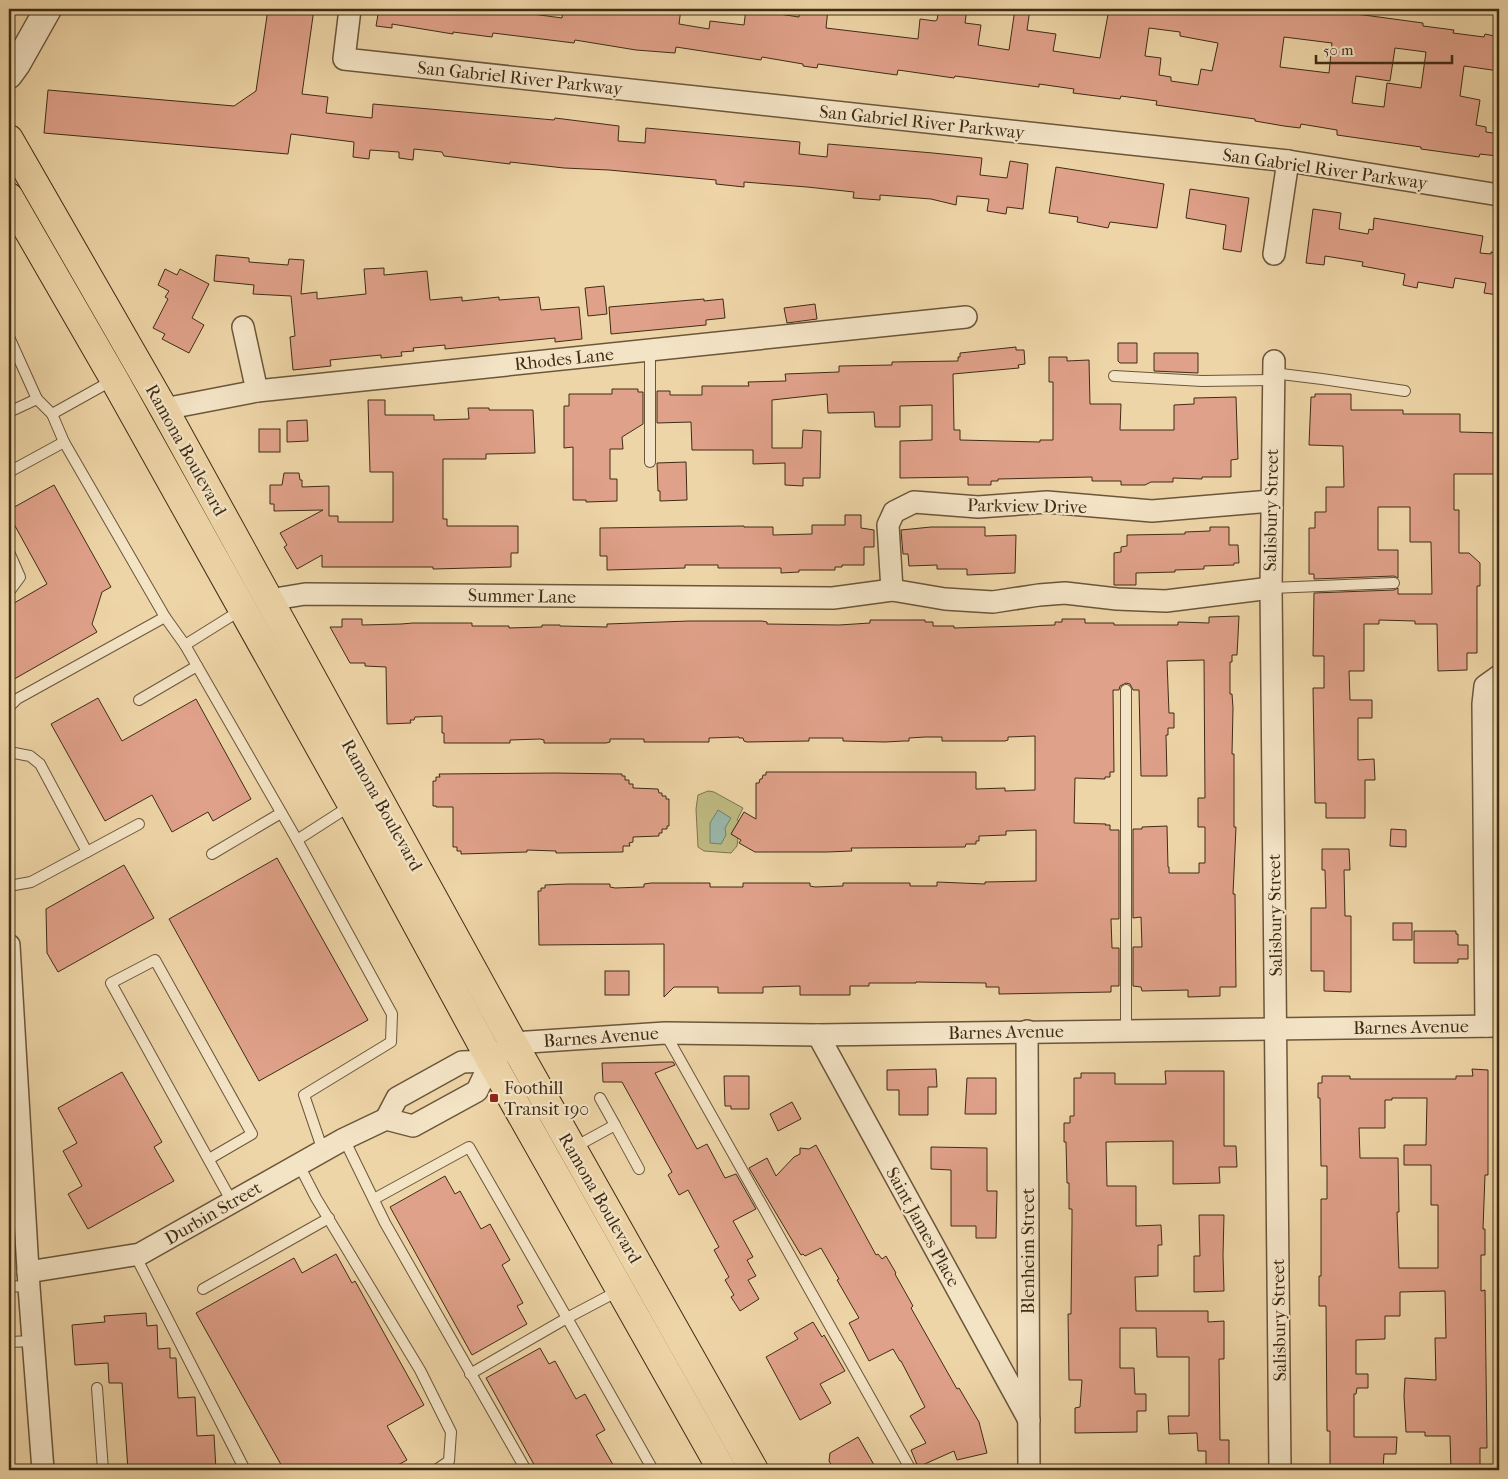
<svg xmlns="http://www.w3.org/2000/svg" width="1508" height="1479" font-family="'IM FELL French Canon',serif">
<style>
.green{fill:#bfbb83;stroke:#7f744c}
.water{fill:#9ab8ac;stroke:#768070}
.building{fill:#e0a18a;stroke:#3f2c15;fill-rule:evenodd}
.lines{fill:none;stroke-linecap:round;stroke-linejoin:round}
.service-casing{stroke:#6b563a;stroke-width:12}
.minor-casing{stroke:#6b563a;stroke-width:24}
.tertiary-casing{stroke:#6b563a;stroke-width:29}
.primary-casing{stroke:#3f2c15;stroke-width:30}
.service{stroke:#f4e4c6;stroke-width:10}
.minor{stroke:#f4e4c6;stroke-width:21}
.tertiary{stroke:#f4e4c6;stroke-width:26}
.primary{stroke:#eed5a7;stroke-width:28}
.poi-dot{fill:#8f2418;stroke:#f4e4c6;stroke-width:2}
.labels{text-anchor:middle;stroke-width:4.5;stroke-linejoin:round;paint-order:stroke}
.street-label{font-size:18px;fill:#3f2c15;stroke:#f4e4c6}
.poi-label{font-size:18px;fill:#3f2c15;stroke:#f4e4c6;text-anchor:start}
</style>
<rect width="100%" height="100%" fill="#eed5a7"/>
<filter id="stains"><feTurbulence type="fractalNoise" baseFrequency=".004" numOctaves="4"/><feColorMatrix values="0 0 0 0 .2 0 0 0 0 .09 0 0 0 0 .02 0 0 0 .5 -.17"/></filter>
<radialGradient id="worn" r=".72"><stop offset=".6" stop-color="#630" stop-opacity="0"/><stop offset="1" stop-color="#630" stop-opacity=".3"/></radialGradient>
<!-- green -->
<path class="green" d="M708,791l6,1 29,16 -6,12 2,1 -8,13 7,4 -1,8 -6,7 -27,-2 -6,-4 -2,-38 2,-14z"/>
<!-- water -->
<path class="water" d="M718,810l13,8 -6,10 1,7 -5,9 -11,-1v-20z"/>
<!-- building -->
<g class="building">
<path d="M268,9h46l-12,85 26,3 -2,16 46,5 1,-14 181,16 1,-2 64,8 -1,15 27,2 1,-15 154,14 -1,12 28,3 1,-13 105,9 49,5 -2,17 27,3 3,-17 18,3 -5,45 -16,-2 -1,7 -19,-3 2,-12 -32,-3 -1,9 -25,-6 -51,-4v5l-27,-2 1,-6 -47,-5 -63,-5v5l-28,-3v-4l-107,-10 -45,-2 -54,-6v2l-66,-8 -2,-4 -28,-3 -1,11 -14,-2v-6l-29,-2 -1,9 -16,-2 1,-15 -63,-8 -3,20 -244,-21 4,-43 186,16 22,-15z"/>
<path d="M379,9h117l66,9 1,-9h118l-2,15 30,5 1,-8 34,4 2,-16 53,8 1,-8h28l-2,19 92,11 2,-20 15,2 2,-1 2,-11h28l-2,14 16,2 -3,20 31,5 6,-41h15l-3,21 29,4 -3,17 47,7 9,-49h192l63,6 59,8v3l31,4 -1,3 31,4 1,-3 14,3v34l-35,-5 -4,30 20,4 -4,25 10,2v5l13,2v3l-2,19 -17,-2 -1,3 -58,-8v-2l-84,-12v-5l-36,-6 -1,4 -16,-2 -29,-5v-2l-99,-14 1,-4 -36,-5 -1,3 -47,-6 1,-4 -35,-5v3l-84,-11 -1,2 -56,-8 -1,5 -79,-11 -1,4 -14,-2v-2l-41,-7 -1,3 -85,-13 -1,6 -39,-3 -61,-10 -1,3 -81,-10 -1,4 -39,-5v2l-61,-10v4l-16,-2zM1149,28l31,4v4l38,7 -6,28 -11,-2 -3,16 -27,-4v-4l-12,-2 2,-17 -16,-2zM1284,37l48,6 -3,30 -49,-6zM1395,48l31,4 -5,36 -34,-5 -3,24 -32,-4 4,-27 34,5z"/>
<path d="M1056,167l108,17 -7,44 -47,-6 -2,6 -31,-6 1,-5 -29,-4z"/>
<path d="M1190,189l59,9 -8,54 -18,-3 3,-24 -40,-7z"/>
<path d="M1313,209l28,4 -2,16 29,5 1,-5 4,1 1,-12 109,18 -3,17 11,1v-2l8,1 -1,42 -14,-2 2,-10 -31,-5 -2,10 -35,-6 -1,6 -14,-3 2,-11 -43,-8 1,-4 -38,-6 -1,9 -18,-2z"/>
<path d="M216,255l33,3v4l39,3 1,-6 15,1 -3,34 16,-2v7l49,-5 -2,-25 20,-1v7l43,-4 3,29 32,-3v4l37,-4v3l40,-3 2,13 38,-3 3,32 -27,3v-4l-110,11v-4l-32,3 1,3 -13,1 1,4 -21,2v-3l-51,5 1,6 -38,4 -3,-33 5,-1 -4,-40 -38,-2 1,-9 -40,-4z"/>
<path d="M165,269l12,6 3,-6 29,15 -17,34 12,7 -15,28 -27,-14 3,-5 -12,-6 15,-29 -3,-2 4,-6 -11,-6z"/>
<path d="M604,286l3,28 -19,2 -3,-28z"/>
<path d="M704,299v2l19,-2 2,19 -19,2v5l-95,9 -2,-27z"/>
<path d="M815,304l2,15 -30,4 -3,-15z"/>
<path d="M1118,343h19v20h-17l-2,-2z"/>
<path d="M1016,347v3h8l1,14 -7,1 1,3 -66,6 1,56h6v10l80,2v-2h13v-58h-4v-25h18v4l22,-1 1,44h31l-1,26h54v-25l20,-1v-6l42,-1 2,62 -7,1v17h-29v2l-29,-1v4h-22l-6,3h-24v-4h-29v-4l-94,2v2h-7v4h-23v-8l-68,1v-37l32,-1v-35l-32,1v21h-25l-1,-15 -46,1 -1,-19 -55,6v48h30l1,-18 18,1 -1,47h-17v8l-18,-1v-22l-32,1v-14h-61l-1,-28 -34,1v-32h13v4h32v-9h47l-1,-4 38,-1 -1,-7 54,-2v-6l53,-1v-3l66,-1v-4h2v-4z"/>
<path d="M1154,353h44v20l-44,-2z"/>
<path d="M612,389h26v3h5v32l-21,13 1,12h-13v30h7v22l-31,1v-2h-13v-53l-9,1v-42h5v-12h43z"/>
<path d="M1315,394h36v16h52v4h57v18l39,1v41h-45v36h5v43h10l11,10v23h-3v67h-10v17l-29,1 -1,-47h-22v-3l-36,-1v4h-15v47h-15l1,29h22v18h-14v42l16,-1 1,21h-10v38h-39v-15h-11l-2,-115h11v-32h-11l1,-63 80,-3 4,-2v6h34l-1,-52h-21v-35h-32v43h20v28l-4,-2 -80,3v-5h-5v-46h6v-16h11v-25h18l-1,-41 -34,-1 2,-48h4z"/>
<path d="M368,400h17v15h49v5l35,-1 -1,-11h21v2h44l2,43 -49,1v5h-43v60h4v7h71v27h-7v14l-78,2v-2h-111v-12l-25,14 -13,-22 3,-2 -7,-12 43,-23 -49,1v-7h-4v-19h12l2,-12h15l1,7h2v7l27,-1v30h9v6h55v-50h-23z"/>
<path d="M307,420l1,21 -21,1v-21z"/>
<rect x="259" y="429" width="21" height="23"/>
<path d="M686,462l1,38 -27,1v-10h-2l-1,-28z"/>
<path d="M54,485l57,102 -9,5 -10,32 5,8 -88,50v-76l38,-22 -38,-69v-5z"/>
<path d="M845,515h16v13l13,2v17h-10v18h-22v2h-7v3h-36v2l-18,1v-5h-63v-3h-33v3l-78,2v-14h-7v-28l144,-2v1h29v8l39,-1v-9h33z"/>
<path d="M931,527h54v9l31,-1 -1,38 -48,2v-6h-30v-4l-28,1 -1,-12h-5l-2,-24z"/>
<path d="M1210,527h19v18h9l1,18h-5v2l-30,1v3l-29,1v2l-39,1v12h-22v-32l7,-1v-5l6,-1v-11l58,-1v-2l25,-1z"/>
<path d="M1239,616l-2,39h-5v7h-2v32h2l1,14 -1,46h2v73h2l-3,67h2l1,93h-16v9l-32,1v-7l-46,1 -1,-4 -8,-1v-39h9l-1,-30 -8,1v-89h9v-2l25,-1 1,41h1v6h30v-10h6v-36h-7v-29h7l-1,-138 -37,1 2,52h5v15h-6v7h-2l1,41h-26l-2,-86h-6l-3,-6 -4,-1 -6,3 -1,4h-6l1,82h-4v5h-5v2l-30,-1 -1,45 32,1 -1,1h5v5h9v89h-8l1,29h7v38h-8v6l-112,2v-7h-13v-4l-70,-1v1h-47v3h-19v9h-50v-9l-37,1v6h-45v-6h-44l-10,10v-53l-125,1 -1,-54h3v-3h4v-3l23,-1h42v3l5,1 29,-1v-3l7,-1h59v4h33v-4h67v3l5,1 28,-1v-3h67v3h27v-4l48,2v-2l51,-1v-51l-30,1v4l-27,1v5h-3v3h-10l-1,3 -109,1h-5l1,3 -25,1h-72l-16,-9 2,-3 -10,-6 13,-22 12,7v-36h3l1,-4h2l1,-4h3v-3h210v17l29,-1v3l30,-1v-54l-27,1v3l-3,1h-63v-4h-17l-16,1v3h-5l-19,1 -42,-1v-3h-34v3l-62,1 -3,-1 -1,-3h-4v-1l-30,1v4h-65v-3h-34v3l-4,1h-62v-3l-4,-1 -30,1v3h-66v-10h-2v-17l-27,1 -1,3h-4l1,3 -24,1 -1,-57 -21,-1v-3h-15l-20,-36h12v-8h20v6l39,-1 12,-1h59v3h37v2l33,-1v-2h18v1l47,1v-3l82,-3h73l5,1v2l72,1 31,-2v-3h55v2h8v4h21v2l101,-3v-3h7v-3h23v4h29v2h64v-3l31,1v-6z"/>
<path d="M98,698l24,43 74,-42 55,100 -38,22 -5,-9 -36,20 -20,-37 -47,26 -54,-97z"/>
<path d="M555,773l67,1v2h3v4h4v4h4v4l25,1 1,4h3v3h4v3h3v27h-2v3h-5v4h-3v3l-26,1v5l-4,1 1,3h-7v6l-67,1v-2l-29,-1v2l-66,2v-3h-4v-4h-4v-40h-17v-1h-3v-25h3v-4h4l-1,-3z"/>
<path d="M1391,829l15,1v17l-16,-1z"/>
<path d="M1322,849h27l1,21h-6l1,46h6v76l-27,-1v-20h-13v-63h15l-1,-38h-3z"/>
<path d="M277,858l91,162 -109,61 -90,-162z"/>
<path d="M124,865l30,53 -96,54 -11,-19 -1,-44z"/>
<rect x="1393" y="923" width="19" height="17"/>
<path d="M1414,931h42v3h2v11h10v14h-10v4h-44z"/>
<rect x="605" y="971" width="24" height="24"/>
<path d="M673,1062l2,3 -20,8 42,76 10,-5 18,34 11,-4 20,35 -23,12 20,36 -6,3 9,16 -8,4 11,19 -19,12 -9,-14 3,-2 -9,-15 4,-3 -15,-27 5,-3 -31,-57 -9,5 -11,-20 4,-3 -50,-90h-19l-1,-19z"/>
<path d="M936,1069l1,18h-9v28h-29v-25h-12v-20z"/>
<path d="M1472,1069l16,1v105h-3l-2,54h2v26h-4v36l4,-1 2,158h-7v22h-29l-1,-34h-25v-4h-19l-2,-36 1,-18 31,2 -1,-42h11l-1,-47 -45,1v24h-15v23l-29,1v34h12v14h-11l-1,6h-2v43h43l-1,17h-12l-1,16h-53v-39h-3l-1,-125h-7v-30h2v-77h6v-33h-6l-1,-68h-2v-15h4v-7h28v3h106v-3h17zM1392,1098h35l-1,47h-22v20h27v40h7v63h-39l-2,-56h2l-1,-54h-38l-1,-30h26v-28h7z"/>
<path d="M1165,1071h59v75h12l1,21h-18l1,16 -47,1v-43l-67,1 1,44h29v40l25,-1 1,20h-4v31l-23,1 1,34h72v11l16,-1v38h-5l1,81h9v30h-23v-19h-8l-1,-18 -28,1 -1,-18h21v-59h-32l-1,-29h-36v40h14l1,26h11v17h-9v21l-62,1v-25l5,-1 2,-27h-13l-1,-66h3l1,-89v-16h-3v-26h-2l-1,-41h-2v-19h6v-7h4v-38h7v-5h34v11h51z"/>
<path d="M122,1072l40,70 -8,5 20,34 -86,48 -20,-35 14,-8 -19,-35 14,-8 -19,-35z"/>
<path d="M724,1076h25v33h-18v-3h-6z"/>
<path d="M967,1078h29v36h-31z"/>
<path d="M792,1102l9,17 -23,12 -8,-17z"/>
<path d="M816,1145l60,110 2,-1 4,5 4,-3 10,17 -1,1 18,32 -2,2 46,81 2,-1 20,34 8,31 -30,7 -3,-9 -36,16 -7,-17 15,-7 -16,-27 15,-9 -24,-46h-1l-7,-12 -24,12 -20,-38 10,-5 -22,-38 2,-1 -18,-31 -16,8 -2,-2 -2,1 -52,-87 18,-10 9,18 18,-19 6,-3v-6l9,1z"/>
<path d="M931,1147l56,1v43h10l-1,47h-20v-12h-25v-56l-20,-1z"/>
<path d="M445,1176l10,18 5,-3 21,38 9,-5 20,36 -8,5 21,38 -6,3 10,18 -55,31 -82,-148z"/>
<path d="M1199,1215h25l-1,40 1,36 -30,1v-36h6z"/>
<path d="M336,1254l16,29 3,-2 69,124 -37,21 20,34 -18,10h-105l-88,-157 98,-55 8,15z"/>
<path d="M146,1313l1,13 10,-1 1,24 12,-1v10h6l2,40 17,-1 2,39 17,-1 2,35h-88l-6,-87h-13l-1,-20 -33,2 -3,-40 33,-3 -1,-6z"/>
<path d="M813,1322l9,15 2,-2 21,36 -25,13 11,19 -31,17 -34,-63 32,-18 -4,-6z"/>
<path d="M540,1348l9,16 6,-3 21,38 9,-5 20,36 -9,5 20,35h-79l-51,-92z"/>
<path d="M858,1437l19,33h-43l-5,-9 1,-8z"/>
</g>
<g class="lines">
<defs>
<g id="service">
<path d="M9,337l28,62"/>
<path d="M650,350v112"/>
<path d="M1273,373l49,6 83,12"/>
<path d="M1114,376l88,5 71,-1"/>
<path d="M113,380l-61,34 12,28 101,175 20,28 56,-35"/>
<path d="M9,412l28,-13 15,15"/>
<path d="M9,472l55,-30"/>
<path d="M9,552l11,25 -11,15"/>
<path d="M1271,588l123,-5"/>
<path d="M185,645l112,195"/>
<path d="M1126,690v340"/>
<path d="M139,700l58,-34"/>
<path d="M9,707l8,-8 148,-82"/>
<path d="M9,752l21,4 10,8 47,88"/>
<path d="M212,854l69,-41"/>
<path d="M9,886l22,-4 108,-58"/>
<path d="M665,1033l246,437"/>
<path d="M600,1098l15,27"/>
<path d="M344,1139l41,84 141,247"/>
<path d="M573,1148l42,-23 24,44"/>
<path d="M323,1151l-19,-56 87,-53 1,-28 -95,-174 53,-34"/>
<path d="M209,1159l43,-25 -97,-174 -44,23 121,219"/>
<path d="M299,1165l17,33 104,172 31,62 -2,29 -13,9"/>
<path d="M374,1199l95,-52 98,171 -97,56"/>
<path d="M135,1255l110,215"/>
<path d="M9,1286l20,1"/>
<path d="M203,1289l126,-71"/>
<path d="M620,1290l-53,28 86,152"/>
<path d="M9,1342l24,-1"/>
<path d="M97,1388l6,82"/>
</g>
<g id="minor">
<path d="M350,9l-6,50 944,102 211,34"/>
<path d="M1274,254l14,-93"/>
<path d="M243,327l14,64"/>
<path d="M1274,361l-3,227 9,882"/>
<path d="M164,409l93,-18 709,-74"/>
<path d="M892,590l-4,-65 6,-13 20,-10 64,5 69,-5 105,9 119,-10"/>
<path d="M269,600l36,-6 528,4 59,-8 53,9 48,3 46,-7 26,-2 52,6 49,2 105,-13"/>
<path d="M9,945l20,342 14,183"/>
<path d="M1486,1026l-3,-322 2,-18 14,-10"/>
<path d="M1027,1031l2,439"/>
<path d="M818,1035l211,385"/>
<path d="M386,1119l11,-21 65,-36 29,-1"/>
<path d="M28,1272l112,-18 204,-115 42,-20 27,7 64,-35 14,-30 22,-18 152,-10 153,2 681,-9"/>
</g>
<path id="tertiary" d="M9,75l8,-11 31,-55"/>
<g id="primary">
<path d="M9,139l155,270 349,634 241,427"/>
<path d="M9,197l105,182 238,426 139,256 231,409"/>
</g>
</defs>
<!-- service casing -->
<use href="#service" class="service-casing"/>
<!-- minor casing -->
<use href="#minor" class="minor-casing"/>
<!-- tertiary casing -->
<use href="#tertiary" class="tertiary-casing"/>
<!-- primary casing -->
<use href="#primary" class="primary-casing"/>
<!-- service -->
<use href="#service" class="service"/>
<!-- minor -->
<use href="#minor" class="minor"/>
<!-- tertiary -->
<use href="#tertiary" class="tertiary"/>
<!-- primary -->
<use href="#primary" class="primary"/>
</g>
<!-- markers -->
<rect class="poi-dot" x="489" y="1093" width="10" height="10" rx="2.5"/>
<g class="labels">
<!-- street labels -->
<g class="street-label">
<text transform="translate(520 78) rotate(6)" y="6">San Gabriel River Parkway</text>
<text transform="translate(922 122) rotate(6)" y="6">San Gabriel River Parkway</text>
<text transform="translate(1325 169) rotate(8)" y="6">San Gabriel River Parkway</text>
<text transform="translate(564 359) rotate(-6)" y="6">Rhodes Lane</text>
<text transform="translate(186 450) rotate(61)" y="6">Ramona Boulevard</text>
<text transform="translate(1027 506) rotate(1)" y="6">Parkview Drive</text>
<text transform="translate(1271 510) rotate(-89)" y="6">Salisbury Street</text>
<text transform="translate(522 596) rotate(1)" y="6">Summer Lane</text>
<text transform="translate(382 805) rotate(61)" y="6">Ramona Boulevard</text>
<text transform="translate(1275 915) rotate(-91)" y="6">Salisbury Street</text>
<text transform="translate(1411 1027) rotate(-1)" y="6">Barnes Avenue</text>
<text transform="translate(1006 1032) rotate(-1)" y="6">Barnes Avenue</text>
<text transform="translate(601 1037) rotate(-4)" y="6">Barnes Avenue</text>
<text transform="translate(600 1198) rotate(60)" y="6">Ramona Boulevard</text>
<text transform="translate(213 1213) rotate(-30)" y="6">Durbin Street</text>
<text transform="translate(923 1227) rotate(61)" y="6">Saint James Place</text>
<text transform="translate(1028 1251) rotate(-90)" y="6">Blenheim Street</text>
<text transform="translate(1279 1320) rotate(-91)" y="6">Salisbury Street</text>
</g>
<!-- poi labels -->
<g class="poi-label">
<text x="504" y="1094">Foothill<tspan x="504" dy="21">Transit 190</tspan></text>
</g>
</g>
<!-- margin -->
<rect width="1508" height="1479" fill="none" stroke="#eed5a7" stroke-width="30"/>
<rect x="10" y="10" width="1488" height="1459" fill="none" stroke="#3f2c15" stroke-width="2.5"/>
<rect x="15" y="15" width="1478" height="1449" fill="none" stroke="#3f2c15"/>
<!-- scale -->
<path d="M1316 55v8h136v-8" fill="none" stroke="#3f2c15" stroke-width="2.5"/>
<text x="1323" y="55" font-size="15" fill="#3f2c15" stroke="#f4e4c6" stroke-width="4" paint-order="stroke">50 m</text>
<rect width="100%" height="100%" filter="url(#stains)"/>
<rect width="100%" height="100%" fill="url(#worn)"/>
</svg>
